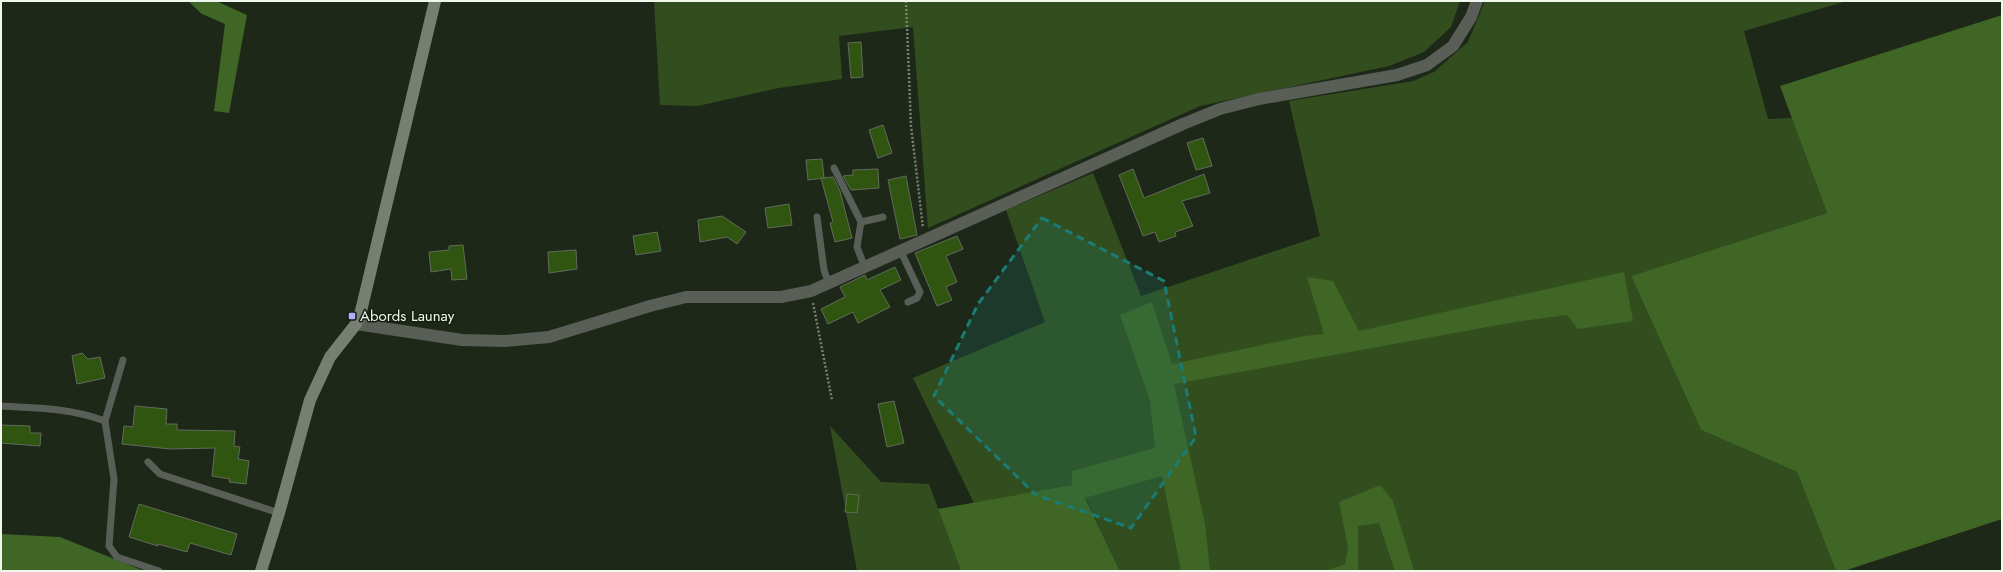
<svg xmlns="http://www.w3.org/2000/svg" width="2003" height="572" font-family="Jost,sans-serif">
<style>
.green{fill:#324e1f}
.forest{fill:#3f6624}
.building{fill:#2f5511;stroke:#616c5b}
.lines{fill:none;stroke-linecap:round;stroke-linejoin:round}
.path{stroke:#788174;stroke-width:2.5;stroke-dasharray:2 2;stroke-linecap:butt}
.lane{stroke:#595e57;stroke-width:7}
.street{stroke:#595e57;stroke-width:12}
.secondary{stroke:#777f73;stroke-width:12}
.marked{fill:#1a7c74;fill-opacity:0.2;stroke:#1a7c74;stroke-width:3;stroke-dasharray:8 5;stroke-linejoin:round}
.poi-dot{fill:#afaefa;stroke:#151e10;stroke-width:1.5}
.labels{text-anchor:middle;stroke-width:3;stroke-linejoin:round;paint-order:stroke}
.poi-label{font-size:15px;fill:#f0f7ed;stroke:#151e10;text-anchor:start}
</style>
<rect width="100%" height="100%" fill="#1e2819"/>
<!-- green -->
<g class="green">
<path d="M654,1h806l-9,26 -27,25 -35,14 -189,40 -272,122 -15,-201 -74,9 3,43 -63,9 -81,18 -38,-1z"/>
<path d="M1485,1h362l-103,30 24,88 24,-1 35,95 -196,63 70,154 96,42 39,99h-716l-41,-87 -105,19 -61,-125 132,-56 -39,-112 87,-37 48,123 179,-60 -31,-135 124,-20 21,-9 34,-30z"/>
<path d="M830,426l51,56 48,2 32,87h-104z"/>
</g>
<!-- forest -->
<g class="forest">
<path d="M188,1h28l31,14 -18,98 -15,-2 11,-87 -23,-10z"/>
<path d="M2002,15v504l-158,52h-8l-39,-99 -96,-42 -70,-154 196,-63 -47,-127z"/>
<path d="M1624,272l9,49 -55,8 -11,-14 -52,7 -341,62 31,140 5,47h-29l-19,-95 -77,22 35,73h-159l-23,-62 134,-24v-14l83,-23 -5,-47 -30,-86 32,-13 20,62 133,-28 19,-2 -17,-57 26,4 26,50z"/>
<path d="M1380,485l13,16 21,70h-19l-16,-48 -21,3v45h-33l20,-7 3,-17 -9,-45z"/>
<path d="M1,534l59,3 84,34h-143z"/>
</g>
<!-- building -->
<g class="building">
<path d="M861,42l2,35 -12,1 -3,-35z"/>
<path d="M883,125l9,28 -14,5 -9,-28z"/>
<path d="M1203,138l9,28 -16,4 -9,-27z"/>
<path d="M822,159l2,19 -16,2 -2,-20z"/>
<path d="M878,169l1,19 -28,2 -8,-14 10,-1v-5z"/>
<path d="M1133,169l11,29 60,-24 6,19 -28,8 11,25 -18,6 1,4 -17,6 -4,-10 -12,4 -24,-61z"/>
<path d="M906,176l11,59 -17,4 -12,-59z"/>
<path d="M833,177l7,14 12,47 -17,4 -5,-19 3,-1 -12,-44z"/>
<path d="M789,204l3,21 -24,3 -3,-20z"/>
<path d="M722,216l24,16 -9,12 -10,-7 -27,5 -2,-22z"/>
<path d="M657,232l4,19 -25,4 -3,-19z"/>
<path d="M957,236l6,13 -17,7 11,26 -11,5 6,13 -15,6 -22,-53z"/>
<path d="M463,245l4,34 -15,1 -1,-11 -20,3 -2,-20 20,-2v-4z"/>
<path d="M576,250l1,19 -28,4 -1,-21z"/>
<path d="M895,267l6,13 -21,10 10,17 -32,16 -5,-11 -25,12 -7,-15 24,-12 -5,-10 25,-12 2,5z"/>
<path d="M82,353l6,6 12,-2 5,21 -28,6 -5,-28z"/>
<path d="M894,401l10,42 -17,4 -9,-43z"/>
<path d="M135,406l32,3 -1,15h11v6l58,1 -1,15 6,1 -2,12 11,2 -3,23 -17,-2 1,-3 -18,-3 3,-28 -45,1 -48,-5 2,-18 9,1z"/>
<path d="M1,425l29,1v7h11l-1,13 -39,-3z"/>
<path d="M847,494l12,1 -2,18 -12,-1z"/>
<path d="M139,504l98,30 -6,21 -41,-12 -3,9 -29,-8v2l-29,-9z"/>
</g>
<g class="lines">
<!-- path -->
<g class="path">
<path d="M906,1l5,125 12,102"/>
<path d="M813,303l19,97"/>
</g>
<!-- lane -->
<g class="lane">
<path d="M834,168l27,54 -4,25 8,21"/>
<path d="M817,217l7,53 5,14"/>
<path d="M861,222l22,-5"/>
<path d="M901,252l19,40 -3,6 -9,4"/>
<path d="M123,360l-18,61 9,58 -5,67 8,11 42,14"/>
<path d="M1,406c36,2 70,2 104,15"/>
<path d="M148,462l12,12 119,39"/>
</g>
<!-- street -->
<path class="street" d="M356,324l106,16 43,1 44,-4 101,-31 36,-9h95l30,-6 372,-167 37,-15 39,-10 138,-24 30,-10 26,-19 18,-29 6,-16"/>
<!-- secondary -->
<path class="secondary" d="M261,571l18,-58 31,-113 20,-43 26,-33 5,-13 74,-310"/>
</g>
<!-- marked area -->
<path class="marked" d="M1042,218l122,63 32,156 -65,91 -95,-33 -102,-99 44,-92z"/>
<!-- markers -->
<rect class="poi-dot" x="348" y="312" width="8" height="8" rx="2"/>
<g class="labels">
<!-- poi labels -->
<g class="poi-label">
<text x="360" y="321">Abords Launay</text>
</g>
</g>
<!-- border -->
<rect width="2003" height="572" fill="none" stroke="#f0f7ed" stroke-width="4"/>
</svg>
